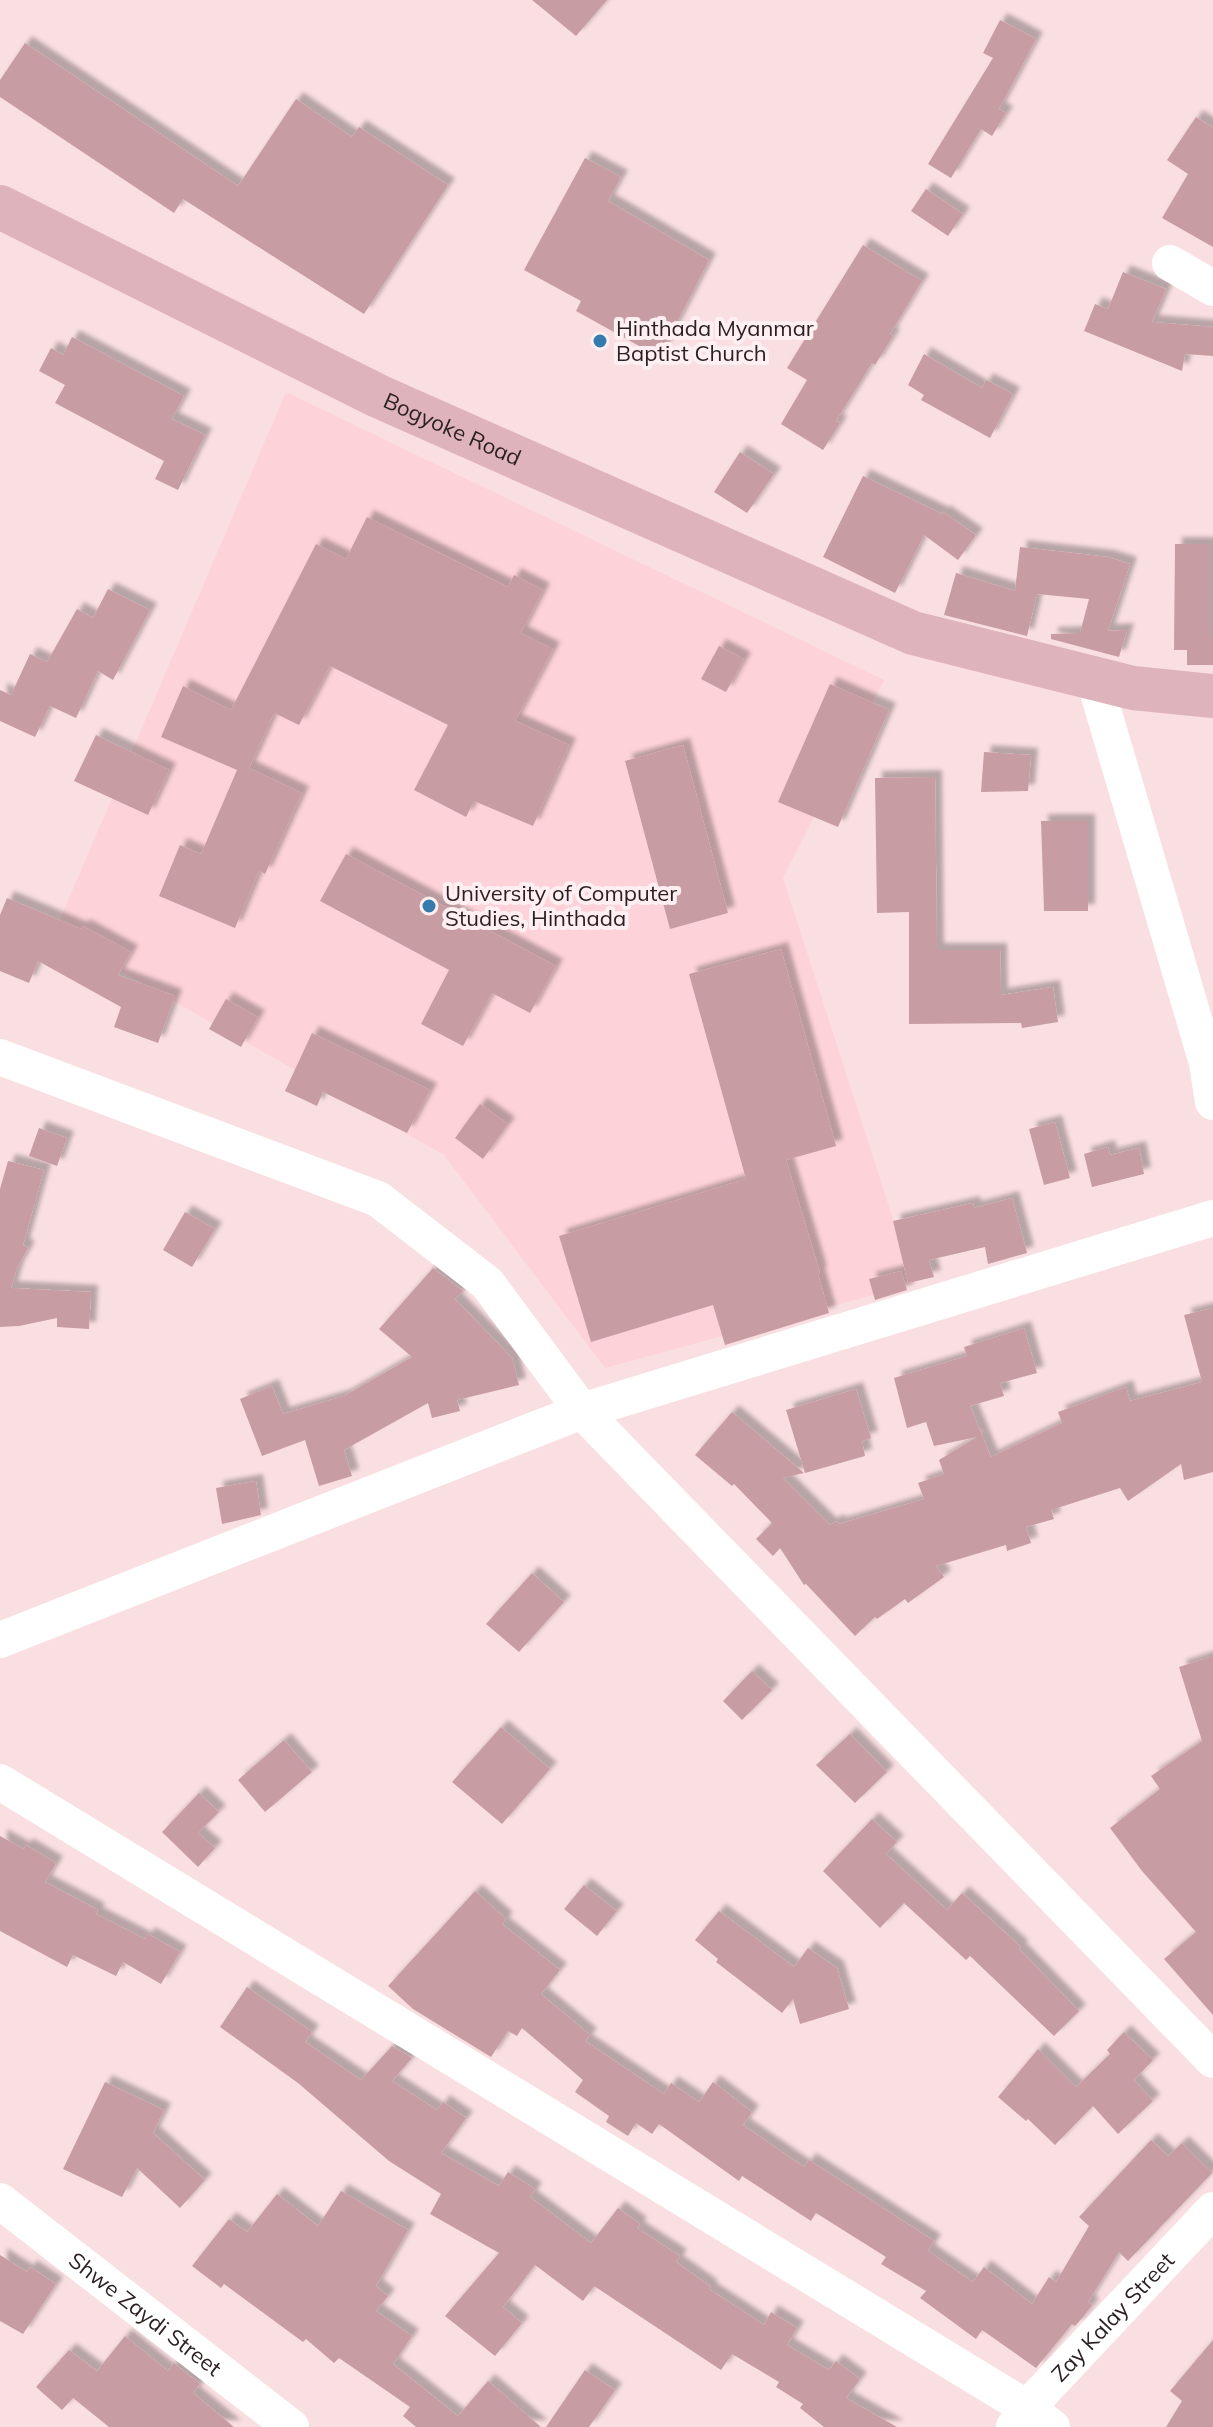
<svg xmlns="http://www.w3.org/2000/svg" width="1213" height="2427" font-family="Mulish,sans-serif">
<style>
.built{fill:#fdd2d8}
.building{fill:#c89ca3;filter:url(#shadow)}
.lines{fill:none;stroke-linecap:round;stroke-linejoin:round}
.street{stroke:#fff;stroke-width:36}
.primary{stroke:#dfb3bb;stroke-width:44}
.poi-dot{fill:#357bb0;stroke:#fef0f2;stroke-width:3}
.labels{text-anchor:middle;stroke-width:8;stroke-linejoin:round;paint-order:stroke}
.poi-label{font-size:22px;fill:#2b1f21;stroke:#fef0f2;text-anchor:start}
.street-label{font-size:22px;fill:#2b1f21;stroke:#fef0f2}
</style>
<defs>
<filter id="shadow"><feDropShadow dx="7" dy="-7" stdDeviation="2" flood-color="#0004"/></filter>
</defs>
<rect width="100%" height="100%" fill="#fadfe2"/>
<!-- built -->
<path class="built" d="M286,392l598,288 -101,198 131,406 -309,84 -161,-213 -390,-222z"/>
<!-- building -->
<g class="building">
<path d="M532,0h75l-31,36z"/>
<path d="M1000,20l36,19 -37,70 7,4 -14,23 -11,-7 -30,49 -23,-14 65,-106 -10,-5z"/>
<path d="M25,43l213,143 58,-87 56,38 7,-10 89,58 -84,129 -181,-115 -9,14 -174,-116v-17z"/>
<path d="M1196,117l17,11v119l-51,-29 26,-44 -21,-14z"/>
<path d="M585,158l36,19 -13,24 101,59 -50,97 -83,-46 5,-10 -57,-31z"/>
<path d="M926,189l37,25 -15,22 -37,-25z"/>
<path d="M863,245l59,36 -32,53 3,2 -18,29 -3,-2 -36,58 4,2 -17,27 -42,-26 26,-44 -20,-12z"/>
<path d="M1123,272l43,17 -14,33 61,5v29l-28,-2 -3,17 -98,-40 11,-27 13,5z"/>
<path d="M72,337l112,59 -12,23 33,16 -27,55 -23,-11 9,-18 -109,-58 10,-18 -26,-14 12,-23 12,7z"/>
<path d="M924,354l58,34 4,-8 27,14 -23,44 -69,-38 3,-5 -16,-10z"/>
<path d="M740,452l34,22 -27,39 -33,-21z"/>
<path d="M863,476l79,38 1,-2 33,23 -18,25 -34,-25 -29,58 -72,-36z"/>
<path d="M367,517l141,70 6,-12 29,15 -22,43 32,16 -38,72 54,24 -36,81 -59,-25 -8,16 -52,-27 34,-65 -118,-59 -31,59 -25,-12 -25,55 53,25 -37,81 -6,-3 -24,57 -76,-32 21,-51 21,9 36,-84 -76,-33 22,-51 48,24 85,-166 30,15z"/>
<path d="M1175,544h35v92h3v29h-26v-15h-13z"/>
<path d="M1020,547l88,10 22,7 -22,67 19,-1 -8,27 -68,-18v-5l29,-1 9,-34 -52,-5 -10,42 -83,-21 12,-42 59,18z"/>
<path d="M108,589l42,21 -37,70 -15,-9 -22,47 -26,-12 -15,31 -35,-16v-31l11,5 19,-41 17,8 30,-53 16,9z"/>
<path d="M719,646l25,13 -18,33 -25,-13z"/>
<path d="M830,684l59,26 -51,117 -60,-25z"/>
<path d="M96,735l73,35 -21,45 -74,-34z"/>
<path d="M683,745l45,168 -58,16 -45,-168z"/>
<path d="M984,752l47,3 -3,36 -47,1z"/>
<path d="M935,777l2,173h63l1,45 52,-8 5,35 -36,6 -1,-5 -112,1v-112l-32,1 -2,-135z"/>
<path d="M1041,821h47v90h-44z"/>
<path d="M346,854l210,112 -26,47 -38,-20 -29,53 -42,-22 28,-54 -129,-69z"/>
<path d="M7,898l74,31 2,-3 48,26 -13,23 57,21 -17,47 -44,-16 7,-20 -83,-46 -9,22 -29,-12v-56z"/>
<path d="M781,949l55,197 -50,14 34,113 -2,1 11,39 -104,32 -12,-40 -122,37 -32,-106 187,-57 -57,-205z"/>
<path d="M226,999l32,18 -17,30 -32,-18z"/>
<path d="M312,1033l118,57 -23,43 -84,-41 -6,14 -32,-15z"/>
<path d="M480,1104l28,20 -25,35 -28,-21z"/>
<path d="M1055,1122l15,56 -26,7 -15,-56z"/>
<path d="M39,1128l28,10 -10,28 -28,-10z"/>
<path d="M1108,1147l2,8 29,-7 5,26 -52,13 -8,-33z"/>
<path d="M8,1161l36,9 -21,75 5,3 -11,20 -6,20 80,4 -2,37 -32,-2v-9l-38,8 -19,1v-138z"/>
<path d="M1012,1198l15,55 -39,11 -3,-17 -56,13 5,17 -26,6 -15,-62 80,-18 1,5z"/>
<path d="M185,1212l30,17 -23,38 -29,-17z"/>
<path d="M433,1268l30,23 -8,8 57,59 7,27 -62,15 3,11 -28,7 -4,-15 -84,47 8,26 -33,10 -14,-46 -43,16 -22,-57 32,-13 11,28 61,-18 68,-39 -33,-28z"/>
<path d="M901,1271l6,19 -32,10 -6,-21z"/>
<path d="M1213,1308v164l-29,8 -3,-16 -53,37 -8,-13 -69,22 3,9 -28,8 5,16 -24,8 -1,-6 -70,21 8,11 -36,26 -3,-4 -28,20 -2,-2 -20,19 -49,-52 -2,1 -24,-37 -7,8 -17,-17 16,-16 -38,-39 -2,2 -37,-31 37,-43 72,61 -21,5 47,47 7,-4 2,3 85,-25 -6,-16 26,-9 -5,-14 38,-23 -43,9 -8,-24 -19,6 -13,-50 73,-22 -3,-9 60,-19 13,45 -37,10 4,13 -34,10 21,51 71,-34 -4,-11 68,-25 4,14 72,-19 -18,-67z"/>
<path d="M856,1389l15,49 -9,3 3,15 -60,17 -19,-63z"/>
<path d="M256,1481l5,34 -39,9 -6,-36z"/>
<path d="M532,1573l32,29 -45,50 -33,-28z"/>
<path d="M1213,1656v359l-49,-56 32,-27 -54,-61 -32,-43 50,-39 -9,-13 51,-35 -23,-74z"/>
<path d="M752,1671l20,19 -30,30 -19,-19z"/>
<path d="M501,1727l49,42 -48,55 -50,-42z"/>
<path d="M850,1734l37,38 -32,31 -39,-38z"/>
<path d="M284,1740l28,32 -47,40 -27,-32z"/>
<path d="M199,1793l20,19 -21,21 17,15 -17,19 -36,-35z"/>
<path d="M872,1819l25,23 -11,12 61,56 15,-17 59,54 -2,2 60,62 -25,25 -84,-80 -4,4 -62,-57 -24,25 -57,-57z"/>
<path d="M0,1836l24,13 2,-4 30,18 -11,19 53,28 -2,4 49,25 3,-5 32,18 -19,32 -38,-22 -7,14 -43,-21 -6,12 -67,-36z"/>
<path d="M584,1885l33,26 -20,25 -33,-27z"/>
<path d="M475,1891l31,28 -4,5 58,46 -19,24 49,41 -5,6 79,53 7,-11 28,19 14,-20 39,30 -9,13 61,42 5,-7 125,81 -6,10 45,31 11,-15 48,37 17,-27 7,5 33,-56 -10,-9 72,-77 17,16 14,-13 30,30 -84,88 -9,-9 -31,50 4,3 -8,11 -9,10 -3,-2 -36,44 -54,-38 -6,9 -56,-41 6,-7 -45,-27 5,-7 -70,-44 -5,8 -69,-45 -3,5 -80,-57 -7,10 -16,-11 -8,13 -22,-14 3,-6 -34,-24 8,-12 -61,-52 -5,8 -9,-5 -17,26 -78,-48 -25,-23z"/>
<path d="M719,1911l75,56 14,-19 29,20 12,41 -49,15 -7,-25 -11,14 -66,-51 2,-3 -23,-19z"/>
<path d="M247,1987l65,45 -7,10 56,38 31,-34 20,12 -20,23 45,29 6,-8 23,16 -25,35 58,33 9,-14 27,17 -5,8 61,46 27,-35 22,16 -3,4 43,28 -4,6 35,25 -2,2 55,36 7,-13 26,16 -10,17 42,25 7,-9 24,18 -14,19 51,29h-73l-24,-19 3,-4 -27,-17 3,-5 -47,-28 -11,16 -127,-84 -11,15 -48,-36 -32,42 19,16 -27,33 -50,-40 54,-63 -69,-39 11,-20 -52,-33 -91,-78 -78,-56z"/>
<path d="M1124,2032l29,28 -19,20 19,21 -35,33 -25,-28 -38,39 -27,-26 -2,2 -28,-24 40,-48 38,38 34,-33 -3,-4z"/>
<path d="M105,2082l59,28 -11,23 52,47 -25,28 -43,-40 -15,29 -59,-28z"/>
<path d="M341,2191l67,39 -32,56 12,10 -12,15 36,25 -19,28 65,52 30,-35 53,46h-125l-13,-11 7,-9 -71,-49 -5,5 -28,-24 -3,3 -79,-58 -3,4 -29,-22 37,-47 18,13 30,-38 41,32z"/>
<path d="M0,2255l27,17 3,-5 26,17 -33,50 -23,-13z"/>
<path d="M125,2336l43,35 6,-8 26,21 -7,9 41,34h-125l-36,-29 -11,12 -26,-23 33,-37 28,21z"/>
<path d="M1213,2340v87h-47l16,-26 -12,-10z"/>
<path d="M585,2370l30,20 -26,37h-43z"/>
</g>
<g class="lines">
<!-- street -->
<g class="street">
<path d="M1170,263l43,25"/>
<path d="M1094,679l113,384 6,39"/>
<path d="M0,1057l378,142 109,84 95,128 631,649"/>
<path d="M0,1640l582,-229 631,-193"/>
<path d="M0,1782l1027,626 25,19"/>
<path id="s1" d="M0,2201l291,226"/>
<path id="s2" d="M1014,2427l13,-19 186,-198"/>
</g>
<!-- primary -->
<path class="primary" id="s3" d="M0,207l378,189 535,237 220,55 80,8"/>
</g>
<!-- markers -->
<g class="poi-dot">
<circle cx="600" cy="341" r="8"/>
<circle cx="429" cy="906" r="8"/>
</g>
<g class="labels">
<!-- poi labels -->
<g class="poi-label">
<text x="616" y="336">Hinthada Myanmar<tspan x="616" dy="25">Baptist Church</tspan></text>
<text x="445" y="901">University of Computer<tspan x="445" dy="25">Studies, Hinthada</tspan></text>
</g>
<!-- street labels -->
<g class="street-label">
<text dy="8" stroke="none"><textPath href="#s3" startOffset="504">Bogyoke Road</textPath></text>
<text dy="8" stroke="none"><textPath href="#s1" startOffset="184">Shwe Zaydi Street</textPath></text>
<text dy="8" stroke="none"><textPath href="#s2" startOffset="148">Zay Kalay Street</textPath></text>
</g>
</g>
</svg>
